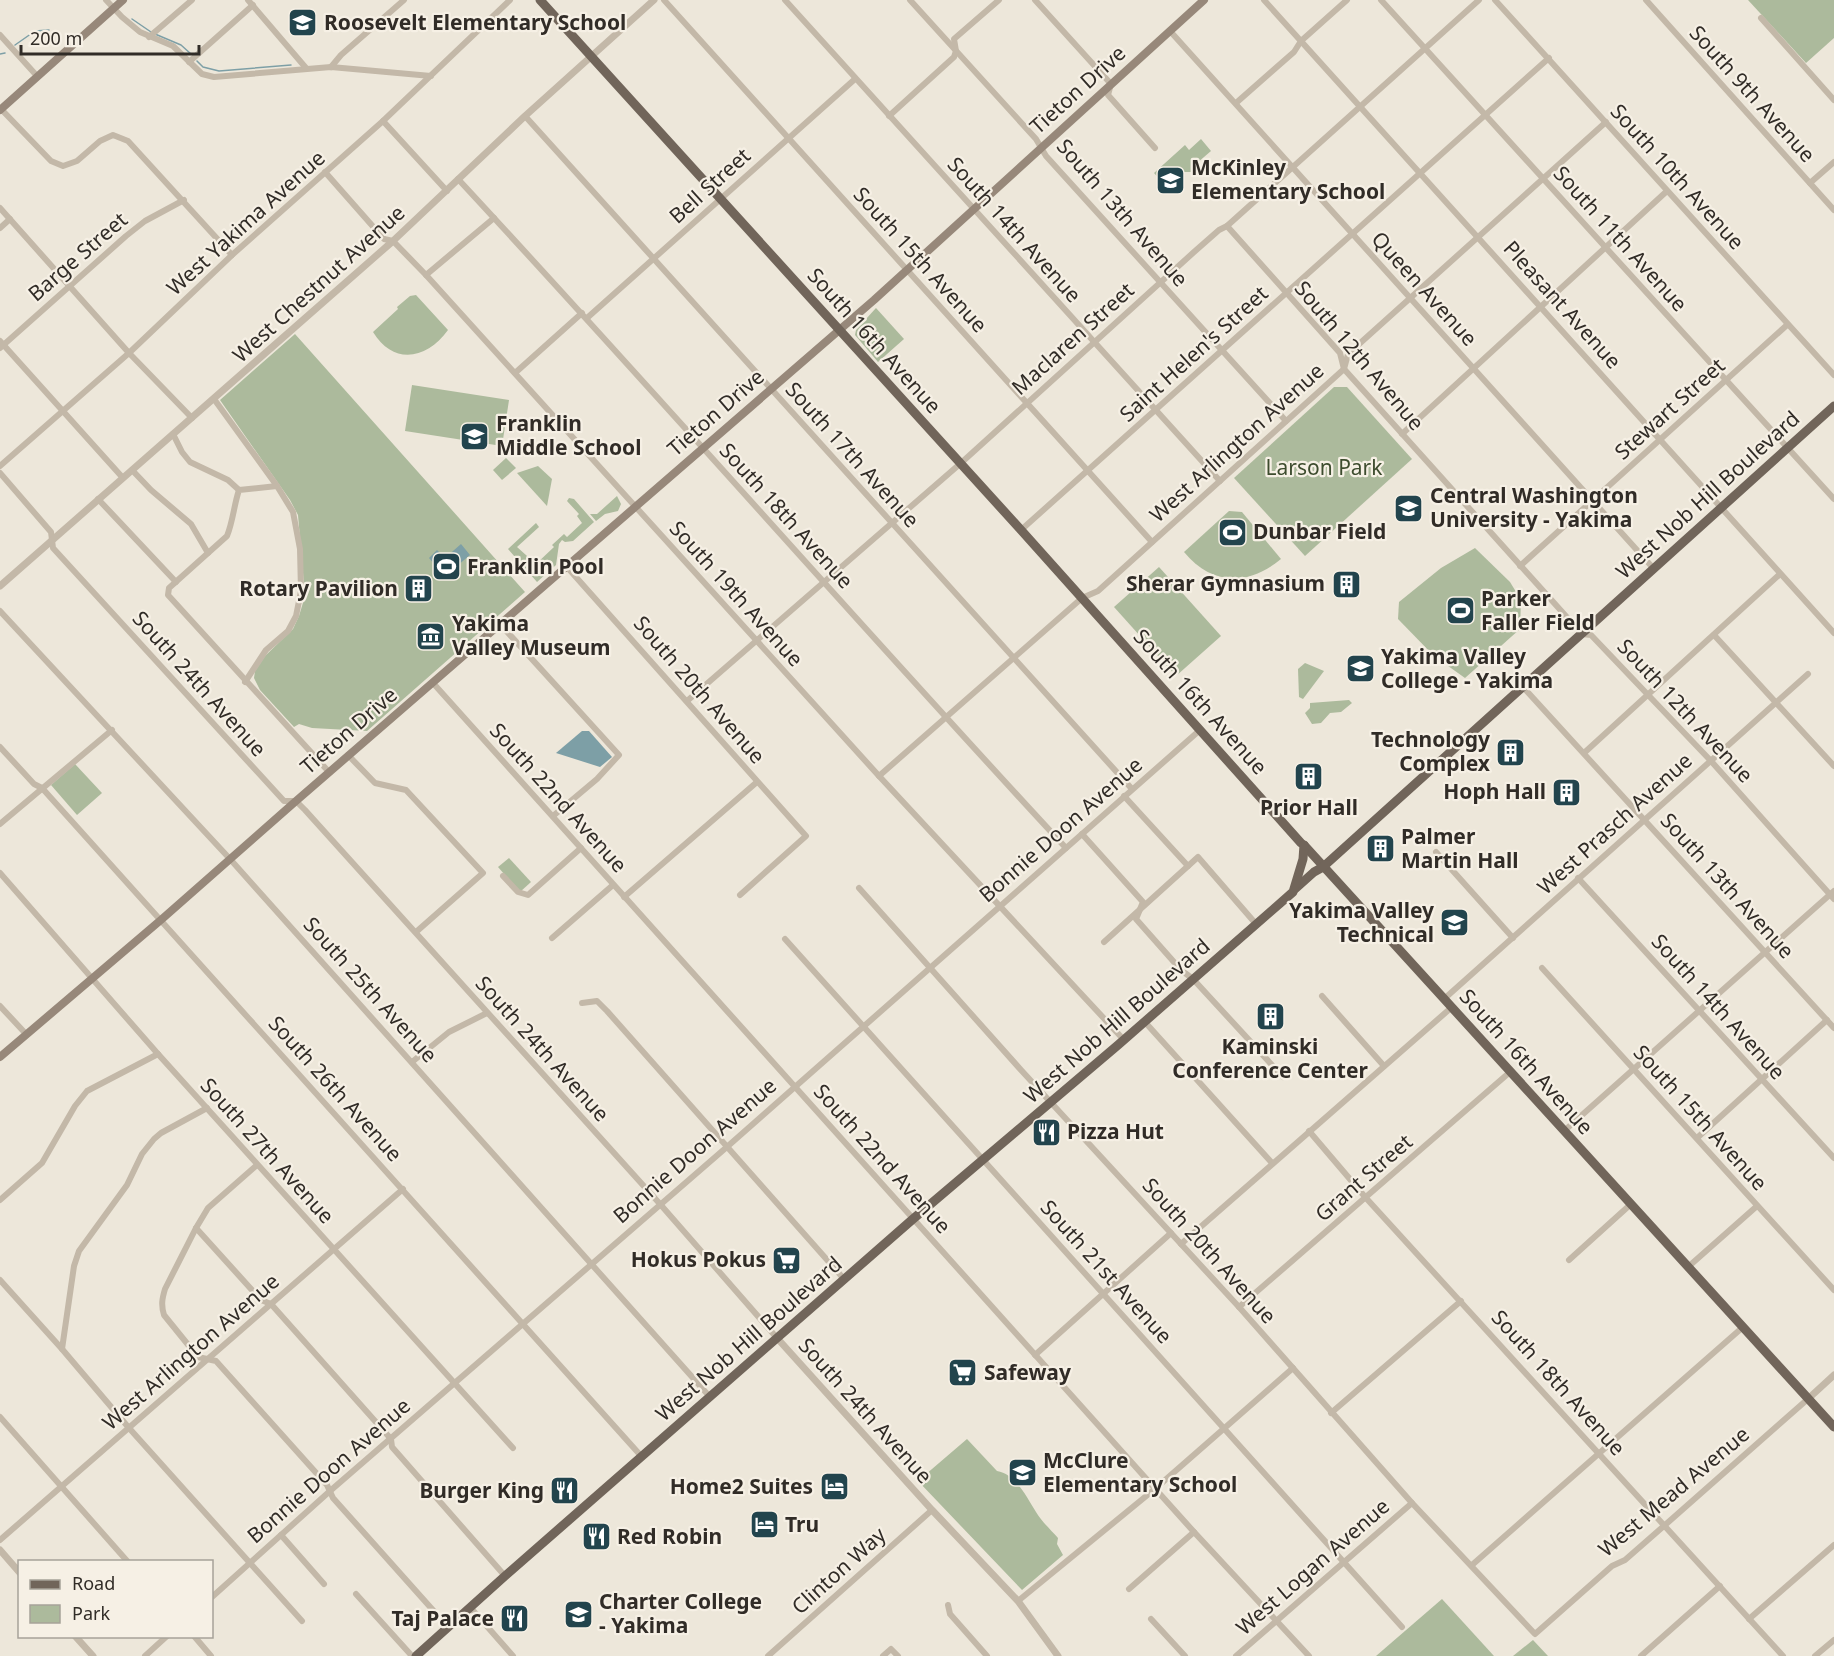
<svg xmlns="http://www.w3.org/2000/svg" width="1834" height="1656" font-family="'Noto Sans',sans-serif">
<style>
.green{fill:#acba9c}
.water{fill:#7d9fa6}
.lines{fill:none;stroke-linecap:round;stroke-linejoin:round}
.stream{stroke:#7d9fa6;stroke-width:1.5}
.minor{stroke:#c3b8a8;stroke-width:6}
.tertiary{stroke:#c3b8a8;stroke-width:7}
.secondary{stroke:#97887a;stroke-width:8}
.primary{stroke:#71655a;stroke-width:9}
.labels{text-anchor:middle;stroke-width:4.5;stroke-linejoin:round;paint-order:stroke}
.poi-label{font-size:21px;font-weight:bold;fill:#312c27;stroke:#f6f0e5;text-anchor:start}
.street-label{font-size:21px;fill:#312c27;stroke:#f6f0e5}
.park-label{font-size:21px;fill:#3d4c2e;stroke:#f6f0e5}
</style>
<rect width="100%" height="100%" fill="#ede7da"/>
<!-- green -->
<g class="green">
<path d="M1748,0h86v38l-28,25z"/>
<path d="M1201,139l10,12 -14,12 2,3 -7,6h-10l-16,14 -12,-13 31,-28 4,5z"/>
<path d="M416,295l32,35c-21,29 -54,36 -75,2l25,-23 -1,-2 13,-11z"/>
<path d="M876,308l28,31 -26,23 -23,-27 1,-5z"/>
<path d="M295,334l230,258 -158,139 -55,-3 -13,-4 -5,3 -34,-37 -6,-12 1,-7 10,-15 28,-27 6,-13 6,-20 -7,-81 -8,-15 -70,-100z"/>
<path d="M412,385l97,15 -7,46 -97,-15z"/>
<path d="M1334,387h13l65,72 -107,97 -71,-78z"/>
<path d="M506,458l10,10 -14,12 -9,-10z"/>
<path d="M538,466l14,13 -5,27 -30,-33z"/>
<path d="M617,496l4,8 -3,7 -13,3 -9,7 -6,-7h7z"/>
<path d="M569,498l5,1 20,23 -21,19 -8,1 -3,-2 -3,4 -3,21 -19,17 -29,-33 28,-26 3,4 -22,20 19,17 18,-17 -2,-2 12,-11 3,3 15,-14 -5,-7 2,-2 -12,-13z"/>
<path d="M1229,511l13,1 39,47c-33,27 -69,27 -97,-7z"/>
<path d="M1475,548l35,34 11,18 -1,29 -55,49 -31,-22 -36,-37 1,-17 42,-34z"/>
<path d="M1159,567l62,69 -45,40 -62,-69z"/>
<path d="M1305,663l19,8 -21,28 -4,-2 -1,-28z"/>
<path d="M1349,700l3,3 -11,9 -11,1 -9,10 -9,1 -7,-11 5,-5v-5z"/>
<path d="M75,764l27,29 -25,22 -26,-30z"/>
<path d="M509,858l22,24 -11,10 -22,-25z"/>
<path d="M967,1439l30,32c19,3 30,27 39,41 6,10 15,18 22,26l-1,6 6,11 -41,35 -104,-109z"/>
<path d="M1442,1599l52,57h-118z"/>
<path d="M1533,1640l15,16h-35z"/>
</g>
<!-- water -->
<g class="water">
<path d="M461,544l9,11 -25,21 -16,-18 8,-8 8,8z"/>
<path d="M582,731h7l23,26 -12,10 -44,-14z"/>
</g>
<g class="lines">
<!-- stream -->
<g class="stream">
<path d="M132,19l19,13"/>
<path d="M155,34l26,11 10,9"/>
<path d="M15,45l20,-14 14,-1"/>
<path d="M0,54l5,-1"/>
<path d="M197,61l6,6 16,4 72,-6"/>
</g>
<!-- minor -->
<g class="minor">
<path d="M106,0l16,17 18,15 33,14 29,28 12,3 117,-10 100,9"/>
<path d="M248,0l58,68"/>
<path d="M664,0l488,542"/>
<path d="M785,0l435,481"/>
<path d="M910,0l126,139 10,17 240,265"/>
<path d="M1035,0l76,84 -3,11 47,53"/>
<path d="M1264,0l570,633"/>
<path d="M1381,0l453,499"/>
<path d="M1495,0l339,375"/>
<path d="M1646,0l188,210"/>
<path d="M1761,18l73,82"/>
<path d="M1170,31l484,538"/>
<path d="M0,35l37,41"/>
<path d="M149,37l43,-37"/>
<path d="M189,62l64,-57"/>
<path d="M331,67l10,-12 63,-55"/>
<path d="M1236,103l58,-51 7,-11 46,-41"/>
<path d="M1,109l50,52 12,5 14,-5 23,-20 13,-6 15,6 104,114"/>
<path d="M525,116l607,673"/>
<path d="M889,116l65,-59 2,-6 -2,-12 45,-39"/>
<path d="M383,121l64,70"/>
<path d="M325,172l59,67 9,2 33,34 453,501 245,264"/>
<path d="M458,179c205,221 403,448 608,669"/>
<path d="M1810,183l24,-21"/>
<path d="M0,208l129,145 63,65"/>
<path d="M1227,226l113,127 4,16 238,265 9,1 120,126 123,138"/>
<path d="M0,228l10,-9"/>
<path d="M426,275l68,-57"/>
<path d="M587,318l268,-239"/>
<path d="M0,341l123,137"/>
<path d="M0,348l126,-112 19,-15 39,-21"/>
<path d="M515,373l67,-60"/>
<path d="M214,399l63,87 16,26 7,37 1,42 -5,25 -8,15 -22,19 -21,32"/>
<path d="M173,434l9,18 8,10 38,18 11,10"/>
<path d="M1402,434l265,-243"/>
<path d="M0,466l129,-113 103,-98 151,-134 127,-121"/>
<path d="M132,470l19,20 40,34 17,29"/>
<path d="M0,473l51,59 2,16 231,253h12l9,9 355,394 117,134"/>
<path d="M277,486l-38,4c-5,15 -6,31 -12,46l-58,52 -1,7 161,177"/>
<path d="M98,499l78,83"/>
<path d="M1021,530l528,-472"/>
<path d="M1520,566l267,-241"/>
<path d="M567,567l239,269 -66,59"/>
<path d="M0,611l230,248 480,538"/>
<path d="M500,624l119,131 -22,24 -44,37"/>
<path d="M1714,635l120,131"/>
<path d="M433,683l761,849 115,124"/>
<path d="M1523,687l311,341"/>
<path d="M687,701l274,-238 233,-211 25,-22 8,-4 252,-226"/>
<path d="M0,747l34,37 8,4 600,669"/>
<path d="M1584,753l196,-179"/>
<path d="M348,755l27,28 31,7 77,83 -67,59"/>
<path d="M879,776l203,-178 16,-7 246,-222 4,-15 258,-232"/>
<path d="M1124,796l64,70"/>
<path d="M0,824l112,-94"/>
<path d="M1082,834l61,68 -7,17 45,51 12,9 90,98"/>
<path d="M1436,852l77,86"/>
<path d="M0,873l158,181 355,394"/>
<path d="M503,876l15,16 10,3 53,-47"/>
<path d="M1578,878l256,280"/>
<path d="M859,888l162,182 218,237 173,196 123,131 77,-68 13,-6 40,-35 144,-127"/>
<path d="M624,897l133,-115"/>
<path d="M552,938l61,-53"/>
<path d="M785,939l617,688"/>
<path d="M1104,942l94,-85 58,67"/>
<path d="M1542,968l292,322"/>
<path d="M1322,996l62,70"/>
<path d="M1444,999l364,-325"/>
<path d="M582,1003l15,-2 10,10 237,268"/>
<path d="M0,1006l26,28"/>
<path d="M1144,1021l128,142"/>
<path d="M412,1062l37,-30 38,-19"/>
<path d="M1309,1131l57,67 417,458"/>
<path d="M1564,1131l270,-240"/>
<path d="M1697,1138l130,-118"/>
<path d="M257,1165l-49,43 -12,20 -31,61c-3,10 -4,16 -1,26l34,42 18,4 111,124 6,13 115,129"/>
<path d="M0,1200l42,-37 33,-57 12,-15 71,-37"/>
<path d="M196,1228l65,72 10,4 120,135 1,8 113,129"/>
<path d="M1181,1244l271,-237"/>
<path d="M1569,1260l62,-56"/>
<path d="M1688,1267l69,-61"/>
<path d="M0,1280l62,69 67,79 173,193"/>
<path d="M1239,1307l271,-235"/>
<path d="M62,1349l12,-83 5,-15 48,-66 15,-31 12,-15 7,-6 46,-25"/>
<path d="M1035,1355l136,-122"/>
<path d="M1331,1413l130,-112"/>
<path d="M0,1417l128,145"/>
<path d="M281,1535l43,49"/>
<path d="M0,1540l403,-351"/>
<path d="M1472,1565l271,-238"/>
<path d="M1129,1589l65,-57"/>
<path d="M356,1594l56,62"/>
<path d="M212,1597l118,-106 398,-345 472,-416"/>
<path d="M1018,1601l138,-113 137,-120"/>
<path d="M948,1605l2,9 37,42"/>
<path d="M470,1607l43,49"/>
<path d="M1151,1619l34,37"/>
<path d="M1749,1619l85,-74"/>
<path d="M194,1636l17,20"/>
<path d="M145,1656l22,-20"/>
<path d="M768,1656l164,-146"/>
<path d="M883,1656l8,-7 7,7"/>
<path d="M1236,1656l176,-153"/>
<path d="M1641,1656l79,-70"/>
<path d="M1815,1656l19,-16"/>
</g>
<!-- tertiary -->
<g class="tertiary">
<path d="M0,586l393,-345 132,-125 129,-116"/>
<path d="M777,1338l155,172 86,91 40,55"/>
<path d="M1809,1398l25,-23"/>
<path d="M0,1550l20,23"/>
<path d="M75,1636l18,20"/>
</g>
<!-- secondary -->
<g class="secondary">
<path d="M0,110l123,-110"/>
<path d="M0,1057l162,-138 134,-118 578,-501 330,-300"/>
</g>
<!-- primary -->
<g class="primary">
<path d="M540,0l481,530 280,313"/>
<path d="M1304,845l530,582"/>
<path d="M1295,889l19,-17 9,-5 511,-461"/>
<path d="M416,1656l89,-80 408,-357 205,-174 175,-153 10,-33 1,-14"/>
</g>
</g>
<!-- icons -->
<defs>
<symbol id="school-square" viewBox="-11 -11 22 22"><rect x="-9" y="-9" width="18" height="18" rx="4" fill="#22444d" stroke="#f6f0e5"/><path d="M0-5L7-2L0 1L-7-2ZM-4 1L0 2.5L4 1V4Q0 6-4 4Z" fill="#fff"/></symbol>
<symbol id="university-square" viewBox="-11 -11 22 22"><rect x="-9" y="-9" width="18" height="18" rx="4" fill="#22444d" stroke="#f6f0e5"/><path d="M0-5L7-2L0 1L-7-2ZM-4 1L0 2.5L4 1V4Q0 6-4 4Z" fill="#fff"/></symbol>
<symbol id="stadium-square" viewBox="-11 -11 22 22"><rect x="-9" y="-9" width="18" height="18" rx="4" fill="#22444d" stroke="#f6f0e5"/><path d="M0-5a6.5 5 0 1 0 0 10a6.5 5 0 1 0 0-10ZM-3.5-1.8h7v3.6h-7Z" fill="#fff"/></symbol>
<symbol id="building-square" viewBox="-11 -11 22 22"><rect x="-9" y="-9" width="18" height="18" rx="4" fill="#22444d" stroke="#f6f0e5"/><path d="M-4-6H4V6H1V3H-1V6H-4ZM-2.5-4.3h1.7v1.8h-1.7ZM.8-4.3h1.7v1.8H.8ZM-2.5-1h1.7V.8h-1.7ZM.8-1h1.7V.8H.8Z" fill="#fff"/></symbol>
<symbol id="museum-square" viewBox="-11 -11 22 22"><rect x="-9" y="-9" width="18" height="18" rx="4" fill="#22444d" stroke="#f6f0e5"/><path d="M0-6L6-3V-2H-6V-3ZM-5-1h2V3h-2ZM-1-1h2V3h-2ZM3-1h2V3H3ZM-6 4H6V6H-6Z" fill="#fff"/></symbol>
<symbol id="restaurant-square" viewBox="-11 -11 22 22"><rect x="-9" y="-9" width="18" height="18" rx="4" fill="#22444d" stroke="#f6f0e5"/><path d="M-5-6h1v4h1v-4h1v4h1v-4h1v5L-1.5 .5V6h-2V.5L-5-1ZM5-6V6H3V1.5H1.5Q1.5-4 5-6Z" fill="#fff"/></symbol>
<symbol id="supermarket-square" viewBox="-11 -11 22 22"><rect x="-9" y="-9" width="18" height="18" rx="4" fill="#22444d" stroke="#f6f0e5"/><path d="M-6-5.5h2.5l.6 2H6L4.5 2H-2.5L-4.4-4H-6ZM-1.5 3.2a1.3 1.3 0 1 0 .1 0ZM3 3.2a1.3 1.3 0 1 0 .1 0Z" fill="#fff"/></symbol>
<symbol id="hotel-square" viewBox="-11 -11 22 22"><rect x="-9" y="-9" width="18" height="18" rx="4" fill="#22444d" stroke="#f6f0e5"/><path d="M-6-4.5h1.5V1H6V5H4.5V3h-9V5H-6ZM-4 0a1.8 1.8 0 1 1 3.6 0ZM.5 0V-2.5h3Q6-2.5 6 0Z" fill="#fff"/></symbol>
</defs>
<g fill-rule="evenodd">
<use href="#school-square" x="286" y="6" width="33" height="33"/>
<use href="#school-square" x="1154" y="164" width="33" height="33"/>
<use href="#school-square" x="458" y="420" width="33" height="33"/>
<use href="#university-square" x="1392" y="492" width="33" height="33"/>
<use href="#stadium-square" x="1216" y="516" width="33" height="33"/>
<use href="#stadium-square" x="430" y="550" width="33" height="33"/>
<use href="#building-square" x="1330" y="568" width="33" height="33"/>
<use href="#building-square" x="402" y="572" width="33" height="33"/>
<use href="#stadium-square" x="1444" y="594" width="33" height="33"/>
<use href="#museum-square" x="414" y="620" width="33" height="33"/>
<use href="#university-square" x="1344" y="652" width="33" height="33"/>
<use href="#building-square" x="1494" y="736" width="33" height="33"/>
<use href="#building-square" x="1292" y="760" width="33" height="33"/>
<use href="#building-square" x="1550" y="776" width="33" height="33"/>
<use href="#building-square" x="1364" y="832" width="33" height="33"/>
<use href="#school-square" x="1438" y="906" width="33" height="33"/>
<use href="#building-square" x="1254" y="1000" width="33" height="33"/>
<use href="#restaurant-square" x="1030" y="1116" width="33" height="33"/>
<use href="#supermarket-square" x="770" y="1244" width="33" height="33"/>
<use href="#supermarket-square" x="946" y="1356" width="33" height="33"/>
<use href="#school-square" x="1006" y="1456" width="33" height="33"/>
<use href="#hotel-square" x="818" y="1470" width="33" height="33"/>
<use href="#restaurant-square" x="548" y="1474" width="33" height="33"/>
<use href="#hotel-square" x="748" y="1508" width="33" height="33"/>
<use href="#restaurant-square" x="580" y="1520" width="33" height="33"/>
<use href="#university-square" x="562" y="1598" width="33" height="33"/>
<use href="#restaurant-square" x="498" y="1602" width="33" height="33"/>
</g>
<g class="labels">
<!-- poi labels -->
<g class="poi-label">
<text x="324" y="30">Roosevelt Elementary School</text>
<text x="1191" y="175">McKinley<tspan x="1191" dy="24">Elementary School</tspan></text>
<text x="496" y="431">Franklin<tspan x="496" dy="24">Middle School</tspan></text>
<text x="1430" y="503">Central Washington<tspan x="1430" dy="24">University - Yakima</tspan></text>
<text x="1253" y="539">Dunbar Field</text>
<text x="467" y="574">Franklin Pool</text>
<text x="1325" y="591" text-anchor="end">Sherar Gymnasium</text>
<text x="398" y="596" text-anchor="end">Rotary Pavilion</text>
<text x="1481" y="606">Parker<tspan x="1481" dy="24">Faller Field</tspan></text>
<text x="452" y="631">Yakima<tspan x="452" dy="24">Valley Museum</tspan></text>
<text x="1381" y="664">Yakima Valley<tspan x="1381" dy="24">College - Yakima</tspan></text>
<text x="1490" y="747" text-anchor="end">Technology<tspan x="1490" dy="24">Complex</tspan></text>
<text x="1546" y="799" text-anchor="end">Hoph Hall</text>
<text x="1309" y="815" text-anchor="middle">Prior Hall</text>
<text x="1401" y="844">Palmer<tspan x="1401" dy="24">Martin Hall</tspan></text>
<text x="1434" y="918" text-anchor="end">Yakima Valley<tspan x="1434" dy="24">Technical</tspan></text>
<text x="1270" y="1054" text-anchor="middle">Kaminski<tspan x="1270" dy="24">Conference Center</tspan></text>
<text x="1067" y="1139">Pizza Hut</text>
<text x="766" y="1267" text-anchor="end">Hokus Pokus</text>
<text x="984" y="1380">Safeway</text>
<text x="1043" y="1468">McClure<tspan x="1043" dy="24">Elementary School</tspan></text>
<text x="813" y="1494" text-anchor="end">Home2 Suites</text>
<text x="544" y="1498" text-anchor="end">Burger King</text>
<text x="785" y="1532">Tru</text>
<text x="617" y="1544">Red Robin</text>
<text x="599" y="1609">Charter College<tspan x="599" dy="24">- Yakima</tspan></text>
<text x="494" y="1626" text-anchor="end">Taj Palace</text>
</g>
<!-- street labels -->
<g class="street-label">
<text transform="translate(1078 90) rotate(-42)" y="7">Tieton Drive</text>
<text transform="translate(1752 94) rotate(48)" y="7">South 9th Avenue</text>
<text transform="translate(1677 177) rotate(48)" y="7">South 10th Avenue</text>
<text transform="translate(710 186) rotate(-42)" y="7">Bell Street</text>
<text transform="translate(1122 213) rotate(49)" y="7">South 13th Avenue</text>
<text transform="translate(246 223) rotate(-42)" y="7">West Yakima Avenue</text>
<text transform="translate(1014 230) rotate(48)" y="7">South 14th Avenue</text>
<text transform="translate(1620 239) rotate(48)" y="7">South 11th Avenue</text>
<text transform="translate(78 257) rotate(-41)" y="7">Barge Street</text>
<text transform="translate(920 260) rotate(48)" y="7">South 15th Avenue</text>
<text transform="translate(319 284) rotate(-42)" y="7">West Chestnut Avenue</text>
<text transform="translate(1424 289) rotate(48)" y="7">Queen Avenue</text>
<text transform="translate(1562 305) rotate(48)" y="7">Pleasant Avenue</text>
<text transform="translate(1073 339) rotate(-42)" y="7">Maclaren Street</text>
<text transform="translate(874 341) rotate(48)" y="7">South 16th Avenue</text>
<text transform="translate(1194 354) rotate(-42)" y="7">Saint Helen's Street</text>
<text transform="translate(1359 356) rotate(50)" y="7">South 12th Avenue</text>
<text transform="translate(1670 409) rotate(-42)" y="7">Stewart Street</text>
<text transform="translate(716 413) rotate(-41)" y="7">Tieton Drive</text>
<text transform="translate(1237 443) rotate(-42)" y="7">West Arlington Avenue</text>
<text transform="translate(852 455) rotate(48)" y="7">South 17th Avenue</text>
<text transform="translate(1708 495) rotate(-42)" y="7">West Nob Hill Boulevard</text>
<text transform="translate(786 516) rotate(48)" y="7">South 18th Avenue</text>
<text transform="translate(736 594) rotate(48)" y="7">South 19th Avenue</text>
<text transform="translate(199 684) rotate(48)" y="7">South 24th Avenue</text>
<text transform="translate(699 690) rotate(49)" y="7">South 20th Avenue</text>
<text transform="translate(1200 702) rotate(48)" y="7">South 16th Avenue</text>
<text transform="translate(1685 711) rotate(47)" y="7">South 12th Avenue</text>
<text transform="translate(349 731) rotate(-41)" y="7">Tieton Drive</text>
<text transform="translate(558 798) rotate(48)" y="7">South 22nd Avenue</text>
<text transform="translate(1615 824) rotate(-42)" y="7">West Prasch Avenue</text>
<text transform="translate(1061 830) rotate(-41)" y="7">Bonnie Doon Avenue</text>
<text transform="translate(1727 886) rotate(48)" y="7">South 13th Avenue</text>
<text transform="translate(370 990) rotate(48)" y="7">South 25th Avenue</text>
<text transform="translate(1718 1007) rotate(48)" y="7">South 14th Avenue</text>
<text transform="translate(1117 1021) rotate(-41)" y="7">West Nob Hill Boulevard</text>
<text transform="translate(542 1049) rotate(48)" y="7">South 24th Avenue</text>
<text transform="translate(1526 1062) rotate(48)" y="7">South 16th Avenue</text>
<text transform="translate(335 1089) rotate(48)" y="7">South 26th Avenue</text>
<text transform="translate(1700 1118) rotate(48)" y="7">South 15th Avenue</text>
<text transform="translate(267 1151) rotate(48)" y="7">South 27th Avenue</text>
<text transform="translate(695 1151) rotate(-41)" y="7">Bonnie Doon Avenue</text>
<text transform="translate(882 1159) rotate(48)" y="7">South 22nd Avenue</text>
<text transform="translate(1364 1178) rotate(-41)" y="7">Grant Street</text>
<text transform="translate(1209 1251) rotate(48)" y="7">South 20th Avenue</text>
<text transform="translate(1106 1272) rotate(48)" y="7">South 21st Avenue</text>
<text transform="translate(749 1339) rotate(-41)" y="7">West Nob Hill Boulevard</text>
<text transform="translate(191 1352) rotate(-41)" y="7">West Arlington Avenue</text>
<text transform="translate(1558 1383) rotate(48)" y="7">South 18th Avenue</text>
<text transform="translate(865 1411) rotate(48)" y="7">South 24th Avenue</text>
<text transform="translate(329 1471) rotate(-41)" y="7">Bonnie Doon Avenue</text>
<text transform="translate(1674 1492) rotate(-40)" y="7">West Mead Avenue</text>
<text transform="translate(1313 1567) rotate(-41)" y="7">West Logan Avenue</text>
<text transform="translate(839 1571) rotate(-42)" y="7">Clinton Way</text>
</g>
<!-- park labels -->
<g class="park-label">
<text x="1324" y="475">Larson Park</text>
</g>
</g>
<!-- legend -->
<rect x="18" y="1560" width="195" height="78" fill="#f6f0e5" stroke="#a7a299" stroke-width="1.5"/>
<rect x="30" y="1580" width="30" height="9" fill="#71655a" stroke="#a7a299" stroke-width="1.5"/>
<text x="72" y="1590" font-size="18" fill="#312c27">Road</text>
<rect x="30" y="1605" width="30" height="18" fill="#acba9c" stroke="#a7a299" stroke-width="1.5"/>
<text x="72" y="1620" font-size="18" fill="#312c27">Park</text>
<!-- scale -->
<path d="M21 45v9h178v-9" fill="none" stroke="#312c27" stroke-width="3"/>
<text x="30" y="45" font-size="18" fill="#312c27" stroke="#f6f0e5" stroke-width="4.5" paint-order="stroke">200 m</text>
</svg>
